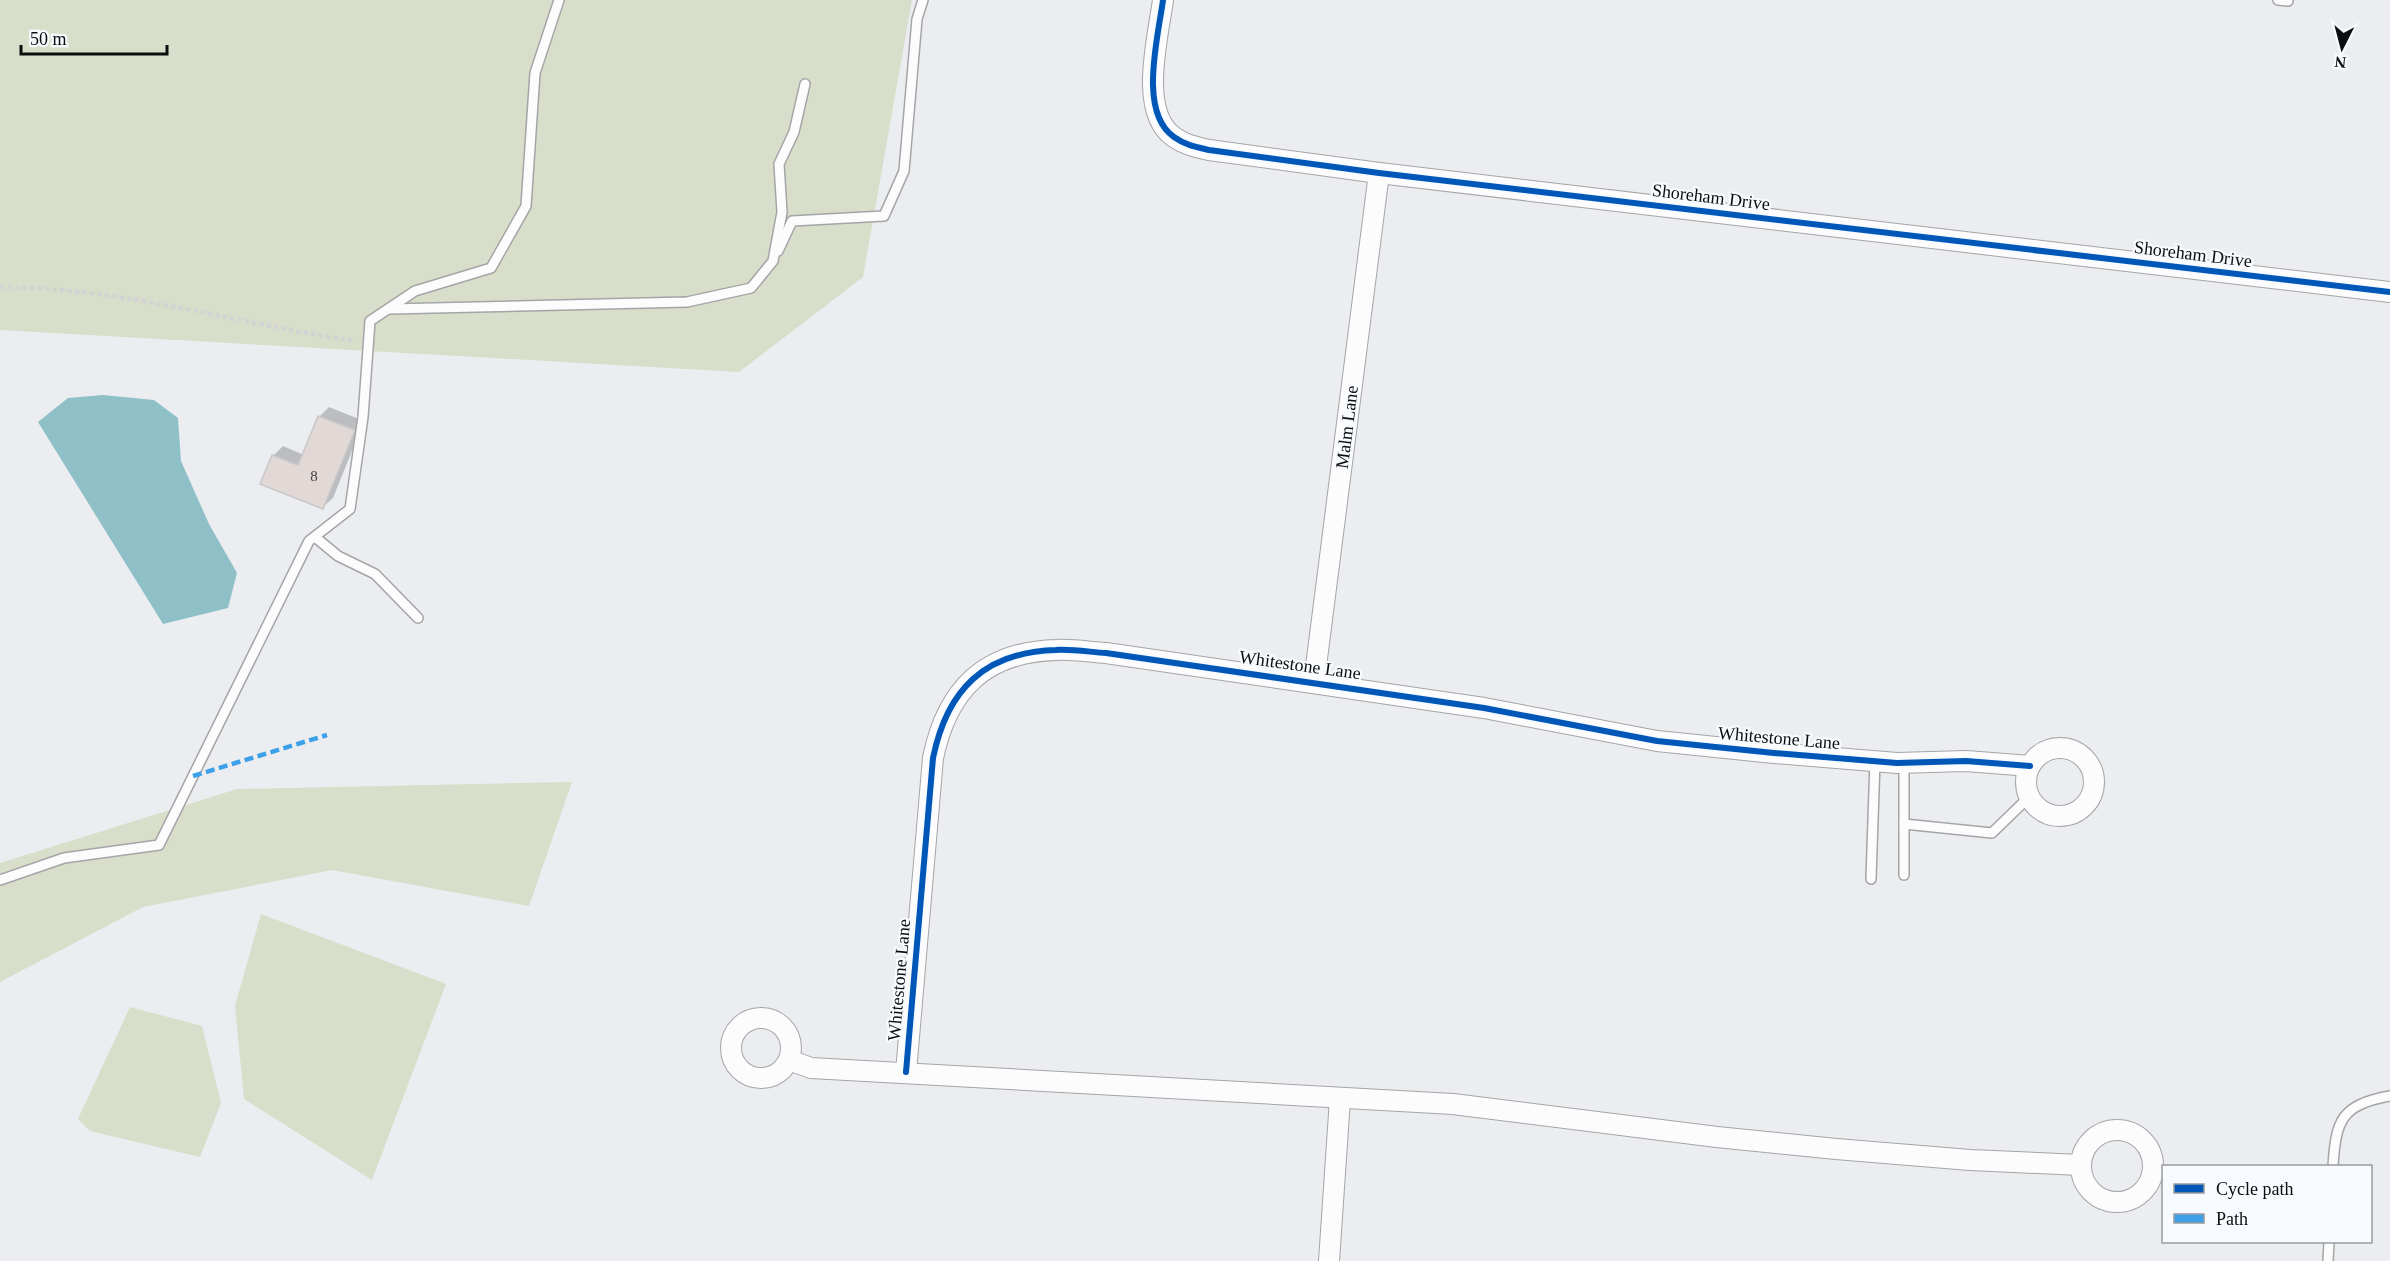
<svg xmlns="http://www.w3.org/2000/svg" width="2390" height="1261" font-family="Georgia,serif">
<style>
.green{fill:#d8dec9}
.water{fill:#8fc0c8}
.shadow{fill:#0003}
.building{fill:#e2d8d6;stroke:#c8c8ca;stroke-width:1.5}
.lines{fill:none;stroke-linecap:round;stroke-linejoin:round}
.lane-casing{stroke:#a4a5a7;stroke-width:12}
.street-casing{stroke:#a4a5a7;stroke-width:22}
.path{stroke:#d2d3d3;stroke-width:4;stroke-dasharray:4.5 3;stroke-linecap:butt}
.lane{stroke:#fcfcfd;stroke-width:9}
.street{stroke:#fcfcfd;stroke-width:20}
.quiet{stroke:#3ca1e9;stroke-width:4.5;stroke-dasharray:9 4.5;stroke-linecap:butt}
.cycleway-casing{stroke:#f7faff;stroke-width:10}
.cycleway{stroke:#0057b8;stroke-width:6}
.labels{text-anchor:middle;stroke-width:4.5;stroke-linejoin:round;paint-order:stroke}
.number-label{font-size:15px;fill:#424040}
.street-label{font-size:18px;fill:#0c0d0e;stroke:#f7faff}
</style>
<rect width="100%" height="100%" fill="#ebedf0"/>
<!-- green -->
<g class="green">
<path d="M0,0h912l-49,277 -124,95 -739,-42z"/>
<path d="M572,782l-43,124 -197,-36 -189,37 -143,75v-119l237,-74z"/>
<path d="M261,914l185,70 -74,196 -128,-81 -9,-93z"/>
<path d="M130,1007l72,19 19,77 -21,54 -110,-26 -12,-12z"/>
</g>
<!-- water -->
<path class="water" d="M103,395l51,5 24,18 3,43 28,63 28,49 -9,35 -65,16 -125,-202 30,-24z"/>
<!-- shadow -->
<path class="shadow" d="M329,407l35,14 -31,77 -10,9 -50,-51 10,-10 21,9 15,-38z"/>
<!-- building -->
<path class="building" d="M318,416l37,14 -32,79 -63,-25 12,-29 26,10z"/>
<g class="lines">
<defs>
<g id="lane">
<path d="M2278,0l10,1"/>
<path d="M778,251l14,-30 92,-5 20,-45 13,-152 6,-19"/>
<path d="M390,309l297,-7 64,-14 22,-27 9,-49 -3,-48 15,-32 11,-48"/>
<path d="M315,537l23,19 37,18 43,44"/>
<path d="M1904,763v112"/>
<path d="M1904,824l88,9 37,-36"/>
<path d="M1871,879l4,-118"/>
<path d="M0,880l64,-22 95,-13 150,-304 41,-32 13,-92 7,-96 45,-30 76,-23 35,-62 9,-133 24,-73"/>
<path d="M2333,1166c3,-46 8,-61 57,-70"/>
<path d="M2328,1261l1,-19"/>
</g>
<g id="street">
<path d="M1163,0c-5,38 -25,112 11,137 11,8 22,10 35,13l170,23 1011,119"/>
<path d="M1314,682l65,-509"/>
<circle cx="2060" cy="782" r="34"/>
<circle cx="761" cy="1048" r="30"/>
<path d="M789,1060l22,8 642,36 264,33 119,12 134,11 111,5"/>
<path d="M906,1072l27,-314c14,-68 51,-106 123,-108 16,-1 34,2 50,3l378,55 173,33 117,12 123,10 69,-2 64,5"/>
<circle cx="2117" cy="1166" r="36"/>
<path d="M1329,1261l11,-162"/>
</g>
</defs>
<!-- lane casing -->
<use href="#lane" class="lane-casing"/>
<!-- street casing -->
<use href="#street" class="street-casing"/>
<!-- path -->
<path class="path" d="M0,287c120,0 238,37 356,54"/>
<!-- lane -->
<use href="#lane" class="lane"/>
<!-- street -->
<use href="#street" class="street"/>
<!-- quiet -->
<path class="quiet" d="M193,776l134,-41"/>
<defs>
<g id="cycleway">
<path d="M1163,0c-5,38 -25,112 11,137 11,8 22,10 35,13l170,23 1011,119"/>
<path d="M906,1072l27,-314c14,-68 51,-106 123,-108 16,-1 34,2 50,3l378,55 173,33 117,12 123,10 69,-2 64,5"/>
</g>
</defs>
<!-- cycleway casing -->
<use href="#cycleway" class="cycleway-casing"/>
<!-- cycleway -->
<use href="#cycleway" class="cycleway"/>
</g>
<g class="labels">
<!-- number labels -->
<g class="number-label">
<text x="314" y="481">8</text>
</g>
<!-- street labels -->
<g class="street-label">
<text transform="translate(1711 197) rotate(7)" y="6">Shoreham Drive</text>
<text transform="translate(2193 254) rotate(7)" y="6">Shoreham Drive</text>
<text transform="translate(1347 427) rotate(-83)" y="6">Malm Lane</text>
<text transform="translate(1300 665) rotate(8)" y="6">Whitestone Lane</text>
<text transform="translate(1779 738) rotate(5)" y="6">Whitestone Lane</text>
<text transform="translate(899 980) rotate(-85)" y="6">Whitestone Lane</text>
</g>
</g>
<!-- legend -->
<rect x="2162" y="1165" width="210" height="78" fill="#f7faff" stroke="#999b9f" stroke-width="1.5"/>
<rect x="2174" y="1184" width="30" height="9" fill="#0057b8" stroke="#999b9f" stroke-width="1.5"/>
<text x="2216" y="1195" font-size="18" fill="#0c0d0e">Cycle path</text>
<rect x="2174" y="1214" width="30" height="9" fill="#3ca1e9" stroke="#999b9f" stroke-width="1.5"/>
<text x="2216" y="1225" font-size="18" fill="#0c0d0e">Path</text>
<!-- north arrow -->
<g transform="translate(2342 48) rotate(186)" stroke="#f7faff" stroke-width="4.5" paint-order="stroke">
<path d="M0-4.5L10 22L0 15L-10 22Z" fill="#0c0d0e"/>
<text y="-9" font-size="16" font-weight="bold" text-anchor="middle" fill="#0c0d0e">N</text>
</g>
<!-- scale -->
<path d="M21 45v9h146v-9" fill="none" stroke="#0c0d0e" stroke-width="3"/>
<text x="30" y="45" font-size="18" fill="#0c0d0e" stroke="#f7faff" stroke-width="4.5" paint-order="stroke">50 m</text>
</svg>
